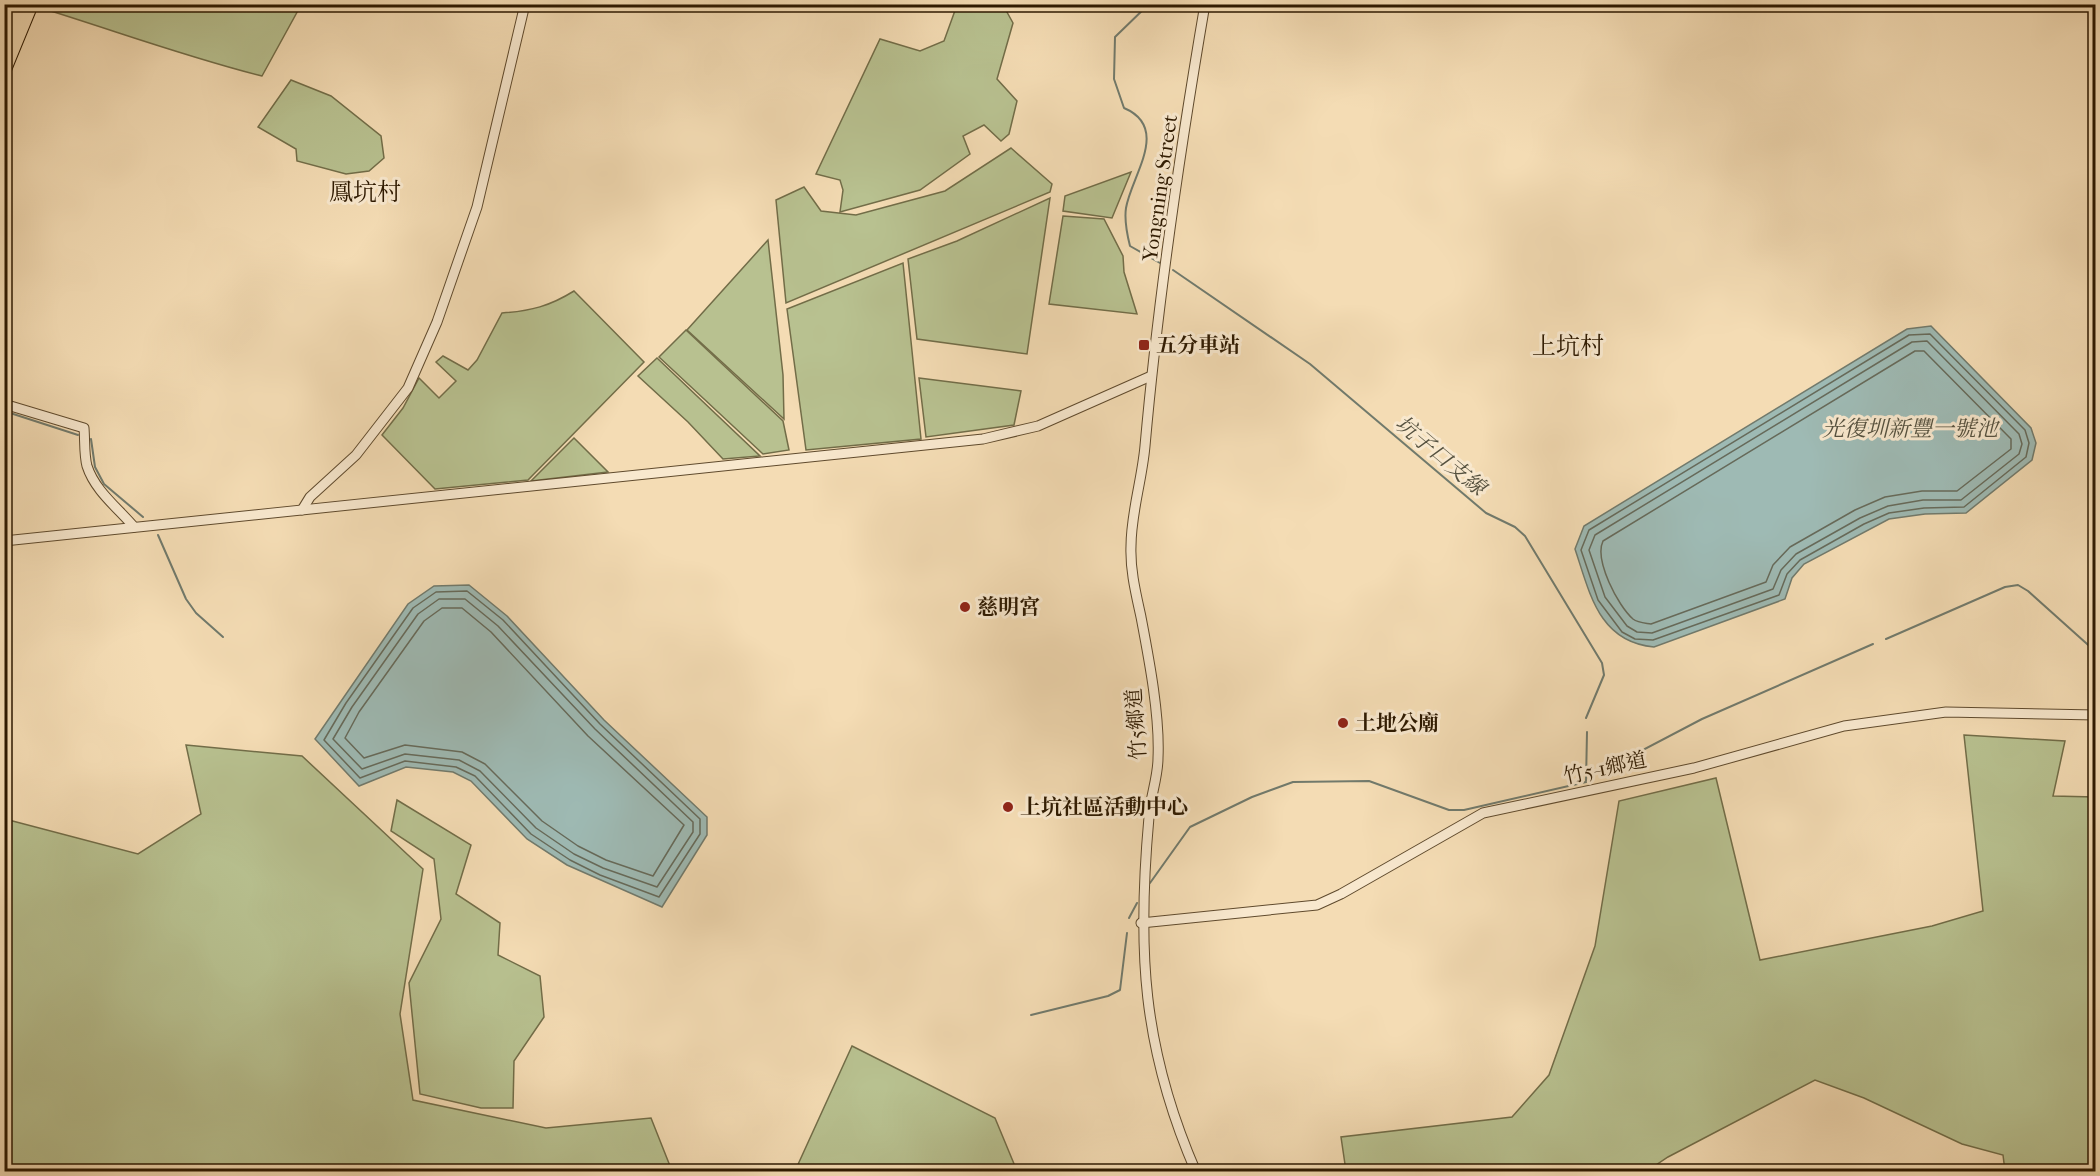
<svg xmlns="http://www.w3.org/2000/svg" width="2100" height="1176" font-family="'IM FELL French Canon','Noto Serif TC',serif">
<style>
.green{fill:#b8c190;stroke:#726d48;stroke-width:1.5}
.water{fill:#9ebab4;stroke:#717a6c;stroke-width:1.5}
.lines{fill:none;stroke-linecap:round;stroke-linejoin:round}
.shore{stroke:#666a5a;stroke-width:1.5}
.stream{stroke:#717a6c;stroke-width:2}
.minor-casing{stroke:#5f4a2d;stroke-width:11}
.major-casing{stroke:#2d1900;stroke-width:14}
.highway-casing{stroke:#2d1900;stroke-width:16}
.minor{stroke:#f8e8ce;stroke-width:9}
.major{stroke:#f4dcb4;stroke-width:12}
.highway{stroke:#f4dcb4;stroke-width:14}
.poi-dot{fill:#8f2418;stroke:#f8e8ce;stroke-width:2}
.labels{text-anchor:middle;stroke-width:6;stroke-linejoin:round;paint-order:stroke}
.street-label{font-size:21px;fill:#2d1900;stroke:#f8e8ce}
.poi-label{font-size:21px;font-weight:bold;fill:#2d1900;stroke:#f8e8ce;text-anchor:start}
.water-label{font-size:22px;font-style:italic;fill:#55513f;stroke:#f8e8ce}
.quarter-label{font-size:24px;fill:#2d1900;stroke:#f8e8ce}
</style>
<rect width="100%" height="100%" fill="#f4dcb4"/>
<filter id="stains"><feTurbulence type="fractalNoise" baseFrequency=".00333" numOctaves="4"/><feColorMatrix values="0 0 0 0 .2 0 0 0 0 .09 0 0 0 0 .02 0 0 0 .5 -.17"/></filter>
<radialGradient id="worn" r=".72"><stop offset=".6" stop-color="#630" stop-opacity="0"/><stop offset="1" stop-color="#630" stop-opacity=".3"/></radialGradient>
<!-- green -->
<g class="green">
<path d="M39,5v-1l262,1 -39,71c-76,-19 -149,-46 -224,-69z"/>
<path d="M957,5h46l10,18 -16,56 20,22 -8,33 -8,7 -17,-16 -21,11 7,18 -50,36 -80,22 3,-22 -3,-10 -24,-6 64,-135 40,12 24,-10z"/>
<path d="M291,80l40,16 50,40 3,22 -15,13 -23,3 -49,-13 -1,-12 -38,-22z"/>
<path d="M1011,148l41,36 -2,8 -264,111 -10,-103 28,-13 17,24 35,4 89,-24z"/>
<path d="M1131,172l-19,46 -49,-7 2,-15z"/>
<path d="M1050,198l-23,156 -110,-15 -9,-80 49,-18z"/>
<path d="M1063,216l41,3 19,37 1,16 13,42 -88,-10z"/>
<path d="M768,240l15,135 1,44 -97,-89z"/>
<path d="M903,263l18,176 -115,11 -19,-141z"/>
<path d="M574,291l70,71 -116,118 -93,9 -53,-54 21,-27 16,-30 20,20 17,-17 -20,-19 7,-6 25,14 9,-10 25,-47c29,-2 48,-7 72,-22z"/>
<path d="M686,330l97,91 6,29 -26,4 -104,-97z"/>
<path d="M657,358l103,98 -37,3 -35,-37 -50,-46z"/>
<path d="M919,378l102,13 -7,34 -88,12z"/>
<path d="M574,438l34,34 -77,9z"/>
<path d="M1964,735l101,6 -12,55 42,1v374h-90l-2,-16 -41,-11 -98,-46 -49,-18 -147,77 -21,14h-301l-5,-34 171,-20 37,-42 46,-129 24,-145 97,-23 44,182 172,-34 51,-15z"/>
<path d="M186,745l116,11 121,113 -23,145 13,86 133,28 105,-10 21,53h-667v-352l133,35 63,-40z"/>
<path d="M397,800l74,45 -15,49 44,29 -2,32 42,21 4,41 -30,44 -1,47h-32l-61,-14 -11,-111 32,-64 -7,-60 -43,-28z"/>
<path d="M852,1046l143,72 22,53h-222z"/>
</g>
<!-- water -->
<g class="water">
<path d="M1931,326l100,102 5,15 -4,17 -66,53 -41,1 -36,5 -85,45 -12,14 -7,21 -131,48c-55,-5 -64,-53 -79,-98l9,-23 323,-197z"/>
<path d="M469,585l38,31 97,104 103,97v18l-45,72 -95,-42 -40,-26 -56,-58 -18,-9 -47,-5 -47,19 -44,-47 93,-135 26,-18z"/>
</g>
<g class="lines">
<!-- shore -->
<g class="shore">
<path d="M1930,334l95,96 4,13 -3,14 -62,50 -40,1 -35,5 -25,11 -64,36 -13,14 -8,21 -126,45 -18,-1 -13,-7 -24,-32 -17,-50 8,-20 320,-195z"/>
<path d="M1912,342l15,-1 92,93 3,10 -3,10 -58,46h-38l-35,6 -28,12 -64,36 -15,16 -8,19 -121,44 -15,-1 -10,-6 -22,-29 -16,-47 6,-15z"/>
<path d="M1915,351h9l87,88v10l-54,42h-35l-37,6 -30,13 -65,37 -17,18 -7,17 -115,42c-6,-1 -13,-1 -18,-5 -15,-13 -39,-59 -30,-78z"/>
<path d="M467,591l36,29 97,104 100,95v15l-41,63 -59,-22 -30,-15 -39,-26 -56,-58 -19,-9 -51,-6 -45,17 -36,-38 22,-37 67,-95 23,-16z"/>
<path d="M439,599h26l33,27 97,103 98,93v10l-36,55 -54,-19 -29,-14 -38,-26 -56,-57 -21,-11 -54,-6 -43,15 -29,-30 19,-32 66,-93z"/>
<path d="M442,608h20l29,24 97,104 96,89 -31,51 -47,-16 -28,-14 -36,-25 -57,-57 -23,-12 -57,-7 -41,13 -19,-20 14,-26 65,-91z"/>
</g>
<!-- stream -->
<g class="stream">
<path d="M1149,4l-34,33 -1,42 10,29c47,20 7,68 2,100 -2,13 1,26 4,38l30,17"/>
<path d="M1173,270l137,94 176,149 29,14 10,9 77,127 2,12 -18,43"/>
<path d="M4,411l74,24"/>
<path d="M91,439l4,28 9,17 39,33"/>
<path d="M158,535l28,64 10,14 27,24"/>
<path d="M1886,639l119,-52 13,-2 10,6 68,61"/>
<path d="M1599,773l103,-54 171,-75"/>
<path d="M1586,782l1,-50"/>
<path d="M1150,883l40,-56 62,-30 41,-15 76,-1 80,29h15l122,-28"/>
<path d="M1129,918l8,-15"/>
<path d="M1031,1015l77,-19 12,-6 7,-57"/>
</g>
<defs>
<g id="minor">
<path d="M4,404l80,24c1,12 0,27 3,38 8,25 31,42 47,61"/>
<path d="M302,510l8,-13 46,-42 52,-67 29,-66 40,-115 48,-203"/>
<path d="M4,541l979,-102 55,-13 113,-50"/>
<path d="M1141,923l176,-18 24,-11 142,-81 211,-45 150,-42 102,-14 150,3"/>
<path d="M1196,1172c-54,-124 -59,-223 -47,-355 1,-20 9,-39 9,-59 2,-42 -9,-99 -17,-141 -5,-23 -11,-47 -10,-71 0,-33 11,-66 14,-100 13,-147 35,-296 60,-442"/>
</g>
<path id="major" d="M4,72l28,-68"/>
<path id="highway" d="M4,50l19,-46"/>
</defs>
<!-- minor casing -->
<use href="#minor" class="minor-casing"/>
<!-- major casing -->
<use href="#major" class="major-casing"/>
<!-- highway casing -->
<use href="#highway" class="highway-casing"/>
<!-- minor -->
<use href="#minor" class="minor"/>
<!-- major -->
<use href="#major" class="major"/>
<!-- highway -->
<use href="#highway" class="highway"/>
</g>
<!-- markers -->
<g class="poi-dot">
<rect x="1138" y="339" width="12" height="12" rx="3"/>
<circle cx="965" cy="607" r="6"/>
<circle cx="1343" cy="723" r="6"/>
<circle cx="1008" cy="807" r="6"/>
</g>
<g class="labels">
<!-- street labels -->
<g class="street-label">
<text transform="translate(1160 188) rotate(-82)" y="7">Yongning Street</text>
<text transform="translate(1136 724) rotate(-94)" y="7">竹5鄉道</text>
<text transform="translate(1605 768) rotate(-12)" y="7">竹5-1鄉道</text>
</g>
<!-- poi labels -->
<g class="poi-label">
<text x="1156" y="352">五分車站</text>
<text x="977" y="614">慈明宮</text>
<text x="1355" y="730">土地公廟</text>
<text x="1020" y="814">上坑社區活動中心</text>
</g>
<!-- water labels -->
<g class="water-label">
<text x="1910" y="436">光復圳新豐一號池</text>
<text transform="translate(1441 455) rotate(40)" y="8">坑子口支線</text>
</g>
<!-- quarter labels -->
<g class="quarter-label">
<text x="365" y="200">鳳坑村</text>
<text x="1568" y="354">上坑村</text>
</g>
</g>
<!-- margin -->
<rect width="2100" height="1176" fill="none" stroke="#f4dcb4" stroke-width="24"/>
<rect x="6" y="6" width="2088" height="1164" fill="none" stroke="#2d1900" stroke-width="3"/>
<rect x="12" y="12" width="2076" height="1152" fill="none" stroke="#2d1900" stroke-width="1.5"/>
<rect width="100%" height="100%" filter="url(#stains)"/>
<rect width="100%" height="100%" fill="url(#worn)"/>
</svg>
